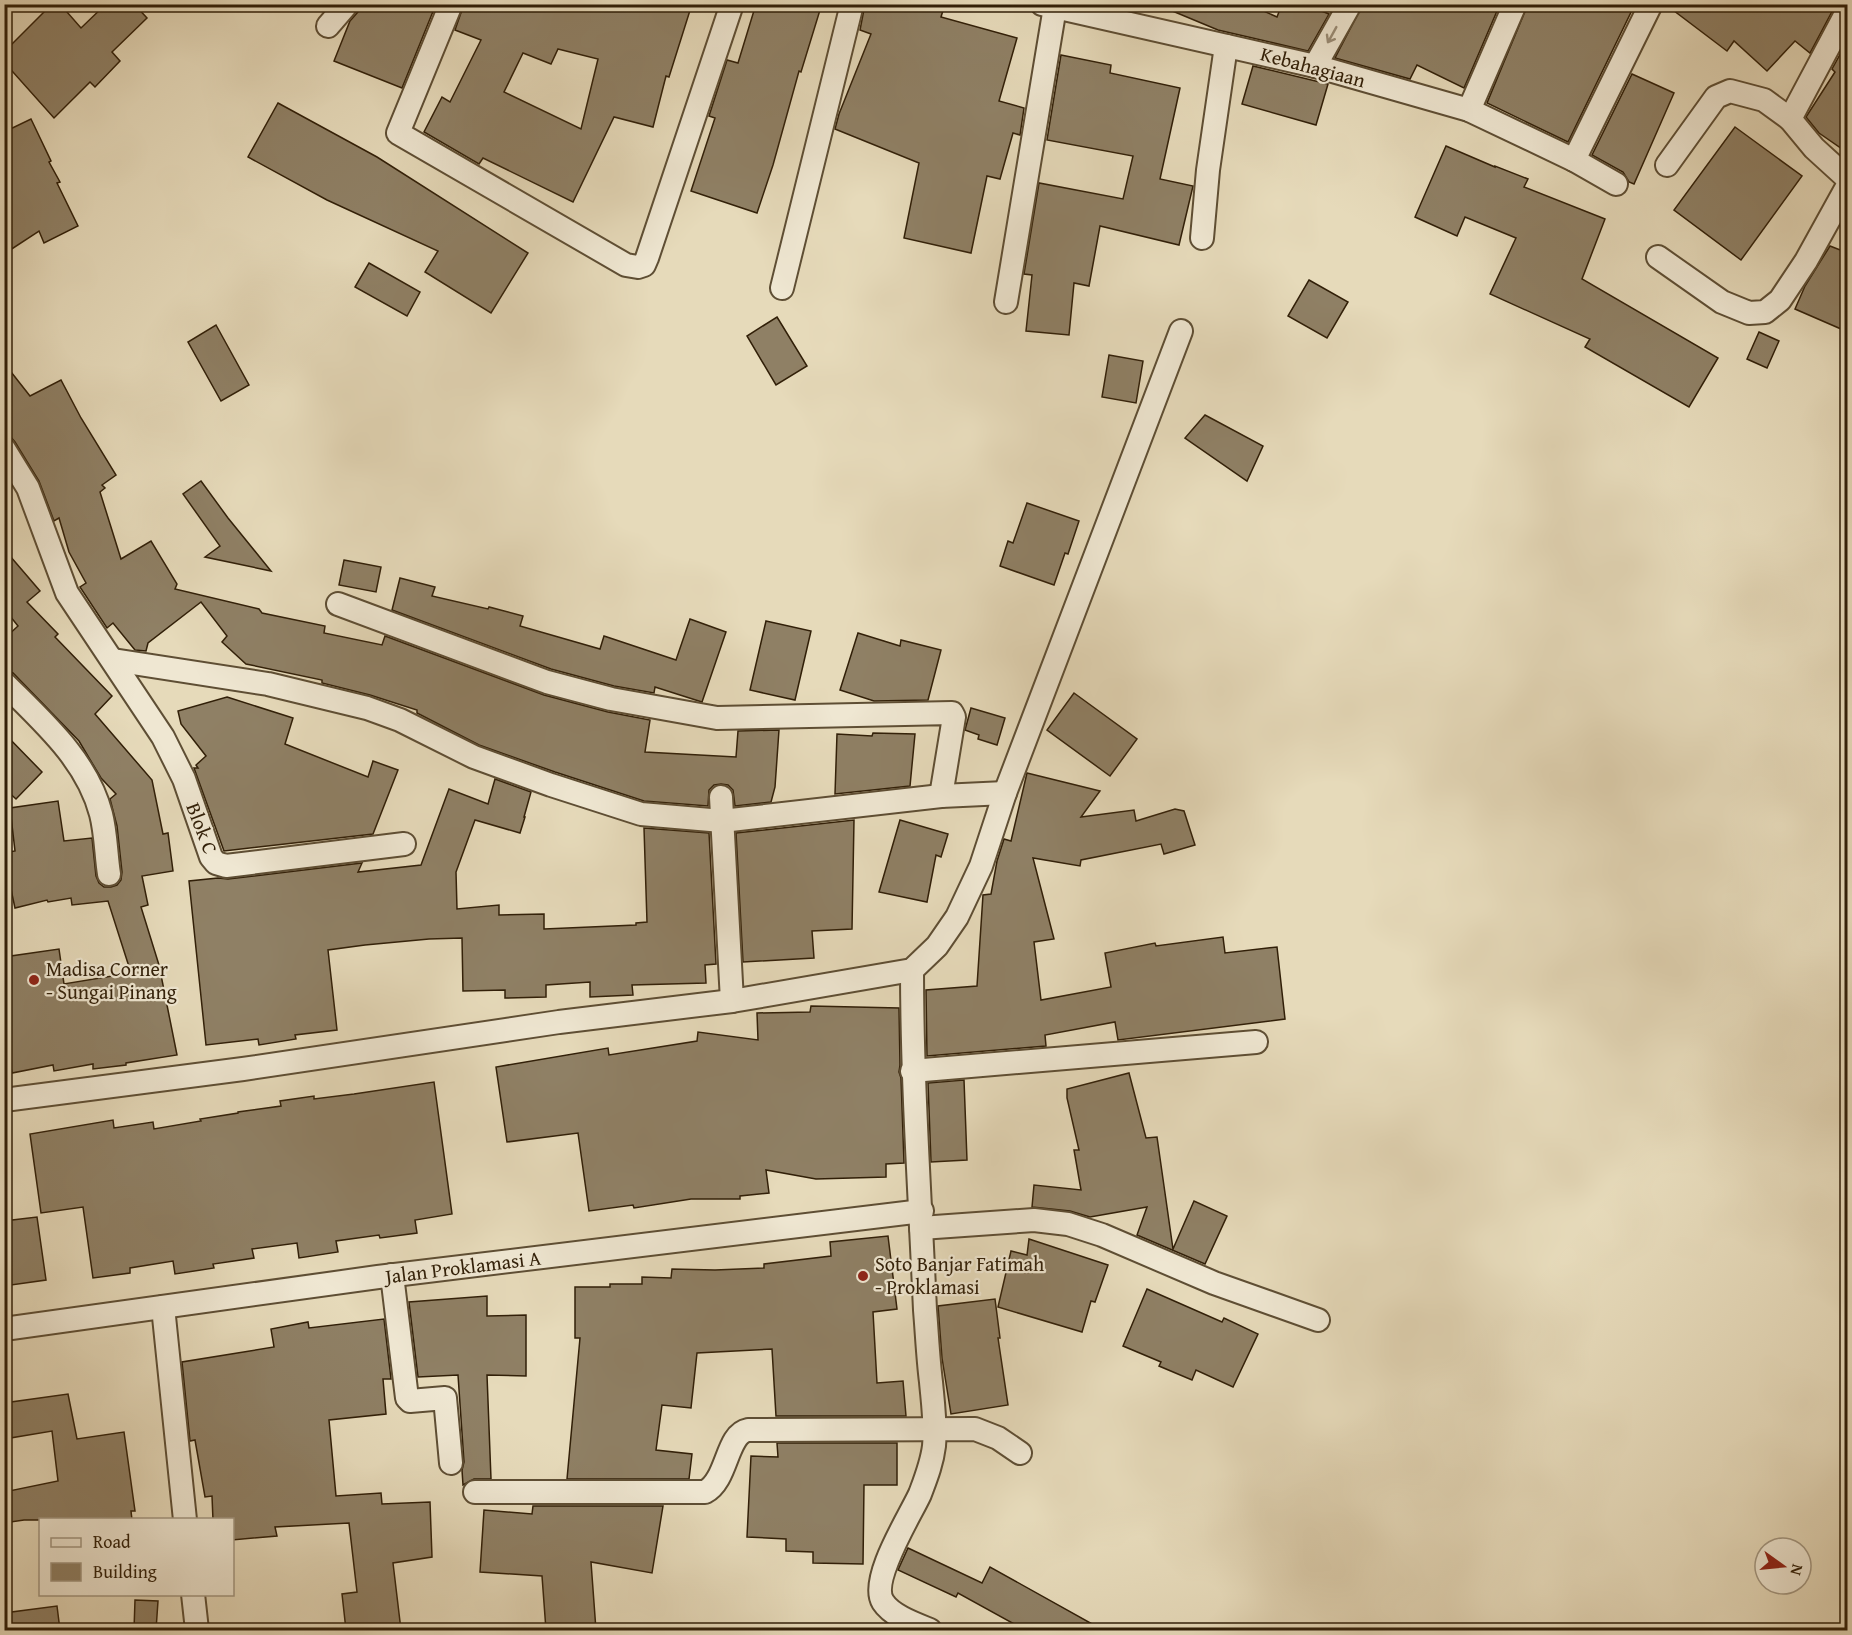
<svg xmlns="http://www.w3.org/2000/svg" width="1852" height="1635" font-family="'Gentium Book Plus',serif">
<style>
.building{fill:#8f8065;stroke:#311f08;stroke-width:1.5;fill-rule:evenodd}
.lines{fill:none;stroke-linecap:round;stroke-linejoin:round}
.minor-casing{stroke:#5e4e34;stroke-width:26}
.minor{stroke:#efe7d2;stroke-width:22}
.oneway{stroke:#9a8d77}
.poi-dot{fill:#8f2418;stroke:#efe7d2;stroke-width:2}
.labels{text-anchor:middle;stroke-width:4.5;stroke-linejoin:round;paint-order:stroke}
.street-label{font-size:20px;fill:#311f08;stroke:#efe7d2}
.poi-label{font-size:20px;fill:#311f08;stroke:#efe7d2;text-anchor:start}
</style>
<rect width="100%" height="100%" fill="#e6daba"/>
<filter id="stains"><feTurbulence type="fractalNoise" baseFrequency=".00333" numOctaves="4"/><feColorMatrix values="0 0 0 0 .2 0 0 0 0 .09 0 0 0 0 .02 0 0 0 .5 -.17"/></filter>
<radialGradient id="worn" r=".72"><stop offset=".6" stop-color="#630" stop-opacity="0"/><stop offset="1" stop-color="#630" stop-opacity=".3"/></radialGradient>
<!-- building -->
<g class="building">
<path d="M52,4h8l21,24 25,-24h28l13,14 -35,34 8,9 -25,26 -5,-5 -36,36 -50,-56v-10z"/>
<path d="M360,4h76l-34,84 -68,-27 16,-40 8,-9z"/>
<path d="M464,4h228l-23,73 -3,-1 -13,51 -39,-10 -41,85 -90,-44 -4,6 -55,-32 18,-35 8,5 31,-62 -26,-10zM558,49l40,10 -17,70 -77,-37 19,-39 28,11z"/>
<path d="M756,4h45l19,6 -19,62 -2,-1 -26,94 -16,48 -66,-22 24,-73 -6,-2 18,-56 11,3z"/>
<path d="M865,4h80l-4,13 76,21 -18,63 25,7 -4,27 -7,-2 -13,46 -13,-3 -16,77 -67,-15 15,-75 -84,-34 4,-15 32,-80 -11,-4z"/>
<path d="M1248,4l29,13 5,-13h22l25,10 -21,37 -90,-21 -60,-25z"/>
<path d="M1363,4h137l-36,84 -47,-23 -7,14 -75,-21z"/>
<path d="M1528,4h107l-67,138 -81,-39z"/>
<path d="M1665,4h171l-26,49 -15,-12 -28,30 -33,-30 -7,10z"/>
<path d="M1848,40v113l-29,-20 -13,-16 29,-45 -3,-3z"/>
<path d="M1061,55l50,10 -1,8 70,15 -20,91 33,7 -14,59 -79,-19 -11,60 -15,-3 -5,52 -43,-4 6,-56 -8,-1 15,-91 84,16 10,-43 -86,-16z"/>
<path d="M1253,66l75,18 -12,41 -74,-21z"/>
<path d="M1632,74l42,19 -40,91 -5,-2 -6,-10 -31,-17z"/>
<path d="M278,103l99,54 151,96 -37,60 -66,-41 13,-21 -111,-51 -79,-43z"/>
<path d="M31,119l20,42 -2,1 11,20 -3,1 21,43 -34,17 -5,-12 -35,23v-122z"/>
<path d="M1735,127l67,49 -61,84 -67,-50z"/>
<path d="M1446,146l49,21v-1l33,13 -4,8 81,32 -23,60 136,79 -29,49 -104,-60 5,-8 -100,-45 26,-56 -51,-21 -8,19 -42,-19z"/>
<path d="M1830,246l18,7v79l-53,-23 10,-23z"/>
<path d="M369,263l51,29 -13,24 -52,-29z"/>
<path d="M1309,280l39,22 -21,36 -39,-22z"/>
<path d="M777,317l30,49 -31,19 -29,-49z"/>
<path d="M216,325l33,60 -28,16 -33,-59z"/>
<path d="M1759,332l20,9 -12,27 -20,-9z"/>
<path d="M1109,355l34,6 -7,42 -34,-6z"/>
<path d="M4,363l26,33 31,-16 20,38 35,57 -14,10 3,3 -5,4 21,67 30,-18 26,43 -2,5 84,20 3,4 63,13 -1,7 58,12 3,-9 159,59 64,17 42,8 -5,32 91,5 2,-26 41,-1 -4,57 -4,15 -36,4 -2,-16 -5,-5 -7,-1 -7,1 -5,5 -1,16 -64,-5 -89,-29 -76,-27 -62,-32v-3l-47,-15 -48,-12v-3l-76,-16 -24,-22 5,-6 -26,-34 -53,41 -2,8 -11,-1 -22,-27 -6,5 -27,-41 6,-4 -17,-31 -10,-34 -5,3 -15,-40 -24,-39 -11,-13z"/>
<path d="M1205,415l58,31 -16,35 -62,-43z"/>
<path d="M201,481l27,37 43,53 -66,-14 15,-11 -37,-52z"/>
<path d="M1027,503l52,18 -11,33 -3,-1 -11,32 -54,-19 8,-25 5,2z"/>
<path d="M4,549l36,42 -13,11 31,32 -3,3 57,59 -17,18 57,66 11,54 5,-1 5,38 -31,5 6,29 -7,2 18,58 18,90 -51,8v2l-33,4v-5l-39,7 -1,-6 -41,8 -8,-41v-75l55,-8 5,35 67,-11 -23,-72 -36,4 -1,-7 -23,4 -1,-2 -32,8 -11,-51v-4l11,-2 -5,-43 48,-7 6,40 28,-3 4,38 3,7 5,4h7l6,-2 4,-5 1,-8 -5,-46 -7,-27 6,-5 -15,-16 -22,-37 -66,-68 -9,-3v-31l14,-13 -8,-10 -6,4z"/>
<path d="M344,560l37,7 -5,25 -37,-7z"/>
<path d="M400,578l35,9 -3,9 56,13 1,-2 34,9 -3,10 80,23 4,-13 72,24 14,-41 36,13 -24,70 -47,-15 -1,6 -40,-7 -63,-17 -159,-59z"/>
<path d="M766,621l45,10 -16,69 -45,-10z"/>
<path d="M858,633l42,13 1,-6 40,10 -13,50 -54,1 -34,-11z"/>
<path d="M1074,693l63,46 -27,37 -63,-46z"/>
<path d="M227,697l66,21 -8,26 83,33 5,-16 25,9 -25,64 -149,17 -30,-83h4l-2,-3 10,-9 -25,-32 -3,-13z"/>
<path d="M971,708l34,10 -8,27 -19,-6 1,-4 -14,-5z"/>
<path d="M4,733l38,39 -26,27 -12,-11z"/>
<path d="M873,733l42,1 -5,52 -75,8 2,-60 35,2z"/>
<path d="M1027,773l73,18 -19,26 53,-7 2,11 39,-12 9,2 11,34 -31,9 -3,-10 -80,16 -1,6 -47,-8 21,81 -20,3 7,58 70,-13 -6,-34 50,-10 1,3 67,-9 2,16 52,-6 8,72 -167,21 -3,-18 -70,13 1,11 -119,10 -1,-66 51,-4 6,-91 8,-1 6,-33 7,-22 7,2z"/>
<path d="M495,779l36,13 -7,25h1l-5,16 -45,-13 -19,52 1,37 42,-4v10l45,-1v15l92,-4v-2l11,-1 -3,-94 65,5 7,131 -11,1 1,18 -74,2 1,10 -43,2v-15l-44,3v12l-41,1v-8l-42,1 -1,-53 -33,1 -64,6 -37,5 9,80 -42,5 1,4 -37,6 -1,-6 -52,6 -17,-164 29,-3 10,1 134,-16 -4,9 63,-7 28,-76 39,15z"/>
<path d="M854,820l-2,109 -40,2 2,27 -71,4 -7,-129z"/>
<path d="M900,820l48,14 -7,23 -5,-2 -9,47 -48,-10z"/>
<path d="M811,1006l88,2 1,57 -1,7 2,6 3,85 -18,1v13l-70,2 -50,-9 3,23 -29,3v3h-49l-57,9 -1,-3 -44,6 -11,-78 -71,9 -11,-75 112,-19 1,7 88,-14 1,-9 60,8 -1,-27 53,-1z"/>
<path d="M1129,1073l17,65 11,-1 16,112 21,-48 33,15 -22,48 -68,-29 10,-28 -57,10 -20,-6 -38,-4 2,-22 47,5 -7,-40h5l-12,-52v-9z"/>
<path d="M964,1080l3,80 -36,2 -3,-79z"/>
<path d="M434,1082l18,132 -37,6 2,13 -37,5 -1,-3 -43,6 2,11 -39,6 -2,-15 -45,6 2,9 -41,6 1,4 -39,6 -2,-13 -43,7v5l-37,5 -10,-71 -42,6 -11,-79 83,-14 1,8 39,-6 1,7 47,-8 -1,-2 38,-6v-1l43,-6 -1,-5 34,-5v3l40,-5z"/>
<path d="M37,1217l9,63 -42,6v-65z"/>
<path d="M888,1236l9,73 -24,3 4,71 26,-2 3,35h-130l-4,-67 -75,4 -6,55 -29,-3 -6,45 36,4 -3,25h-122l13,-141h-5v-51h35v-3h32v-7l29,1 1,-9 43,1 49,-2v-4l67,-8 -1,-14z"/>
<path d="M1029,1239l79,26 -13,37 -4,-1 -9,31 -84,-25 13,-56 16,4z"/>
<path d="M1147,1289l75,33 2,-4 34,16 -25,53 -37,-17 -4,10 -33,-14 2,-4 -38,-16z"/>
<path d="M487,1296v20l39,-1v61l-39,-1 4,104h-17l-11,6 -1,-15 2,-8 -6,-87 -40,2 -9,-75z"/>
<path d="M995,1299l5,39h-2l10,67 -57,9 -9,-56 -4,-52z"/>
<path d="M384,1319l7,60h-8l3,35 -57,6 7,76 45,-3 1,11 48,-2 2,55 -39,6 8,67h-55l-4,-36 15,-2 -8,-69 -74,4 2,9 -45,4v-20h-19l-1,-24 -7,1 -10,-57 -5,1 -8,-79 92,-15 -3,-18 37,-7 1,6z"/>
<path d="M68,1394l9,45 47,-7 11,79h-4l1,9h-108l-20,3v-31l54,-11 -6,-50 -48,8v-36z"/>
<path d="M777,1443h120v42h-33l-1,79 -50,-1v-11l-27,-1v-12l-39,-2 4,-81 27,1z"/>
<path d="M533,1506h130l-11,67 -61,-11 5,68h-50l-4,-54 -62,-4 4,-62 48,4z"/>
<path d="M908,1548l74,35 8,-16 113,63h-78l-67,-37 -2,4 -58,-27z"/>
<path d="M135,1600l23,1 -2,29h-22z"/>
<path d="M57,1606l3,24h-56v-17z"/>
</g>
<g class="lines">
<defs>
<g id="minor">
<path d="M451,4l-53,129 228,132 12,2 6,-2 3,-7 85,-254"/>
<path d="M1042,4l273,62 154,44 105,50 42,24"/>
<path d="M1848,10l-58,109 24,29 34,31"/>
<path d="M328,26l19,-22"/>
<path d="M1315,66l35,-62"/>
<path d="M1469,110l46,-106"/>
<path d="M1574,160l77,-156"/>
<path d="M1667,165l49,-68 14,-6 34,9 26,19"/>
<path d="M1202,238l6,-68 18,-124"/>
<path d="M1658,257l64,45 27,11 16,-1 15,-12 26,-39 42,-76"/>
<path d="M782,288l70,-284"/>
<path d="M1006,302l49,-295"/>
<path d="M4,449l24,39 39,105 96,144 21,42 27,78 5,6 10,3 178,-22"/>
<path d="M338,604l209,78 64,17 106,19 235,-5 2,4 -13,79"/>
<path d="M113,660l155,24 99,24 33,12 74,37 77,28 90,29 81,7 219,-25 64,-3"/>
<path d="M4,683c39,39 83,77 97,131 5,19 5,41 8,60"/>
<path d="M721,797l11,204"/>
<path d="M912,970c0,113 8,226 13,340 2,24 3,48 6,72 2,22 5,43 3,64 -2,17 -8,32 -14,48 -10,22 -51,86 -37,108 9,14 32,22 47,28"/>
<path d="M912,1071l344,-29"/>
<path d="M4,1100l239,-31 316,-47 173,-21 180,-31 25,-24 20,-29 24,-51 24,-73 176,-462"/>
<path d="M921,1228l113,-8 34,4 34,11 112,48 104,37"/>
<path d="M392,1275l15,123 3,3 35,-3 6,65"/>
<path d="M163,1307l22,213"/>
<path d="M4,1329l374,-52 544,-66"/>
<path d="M475,1492h230c23,-12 21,-58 43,-62l227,-1 23,9 22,15"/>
<path d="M193,1594l4,36"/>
</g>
</defs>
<!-- minor casing -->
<use href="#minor" class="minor-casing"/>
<!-- minor -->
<use href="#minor" class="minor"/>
</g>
<!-- one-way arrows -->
<defs><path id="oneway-shaft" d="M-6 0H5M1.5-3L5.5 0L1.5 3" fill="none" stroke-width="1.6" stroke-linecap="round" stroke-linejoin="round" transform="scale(1.5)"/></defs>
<use class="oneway" href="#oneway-shaft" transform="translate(1332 35) rotate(119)"/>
<!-- markers -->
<g class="poi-dot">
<circle cx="34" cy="980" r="6"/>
<circle cx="863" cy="1276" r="6"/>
</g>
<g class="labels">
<!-- street labels -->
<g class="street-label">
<text transform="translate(1313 67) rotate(15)" y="7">Kebahagiaan</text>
<text transform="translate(202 828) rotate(69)" y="7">Blok C</text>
<text transform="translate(463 1267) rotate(-7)" y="7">Jalan Proklamasi A</text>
</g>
<!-- poi labels -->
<g class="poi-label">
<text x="46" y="976">Madisa Corner<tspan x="46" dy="23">- Sungai Pinang</tspan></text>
<text x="875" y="1271">Soto Banjar Fatimah<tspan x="875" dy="23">- Proklamasi</tspan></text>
</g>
</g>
<!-- margin -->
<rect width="1852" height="1635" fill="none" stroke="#e6daba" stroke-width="24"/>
<rect x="6" y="6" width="1840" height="1623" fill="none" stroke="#311f08" stroke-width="3"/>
<rect x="12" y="12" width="1828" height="1611" fill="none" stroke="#311f08" stroke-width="1.5"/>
<!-- legend -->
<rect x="39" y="1518" width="195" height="78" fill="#efe7d2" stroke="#a39781" stroke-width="1.5"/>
<rect x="51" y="1538" width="30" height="9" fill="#efe7d2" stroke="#a39781" stroke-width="1.5"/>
<text x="93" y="1548" font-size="18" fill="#311f08">Road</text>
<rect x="51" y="1563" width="30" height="18" fill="#8f8065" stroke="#a39781" stroke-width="1.5"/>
<text x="93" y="1578" font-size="18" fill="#311f08">Building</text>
<!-- north arrow -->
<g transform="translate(1783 1566) rotate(105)"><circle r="28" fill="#efe7d2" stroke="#a39781" stroke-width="1.5"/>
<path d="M0-4.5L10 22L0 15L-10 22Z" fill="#8f2418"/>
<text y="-9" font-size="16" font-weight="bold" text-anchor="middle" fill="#311f08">N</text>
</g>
<rect width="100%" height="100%" filter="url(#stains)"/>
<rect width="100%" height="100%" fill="url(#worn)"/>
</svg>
